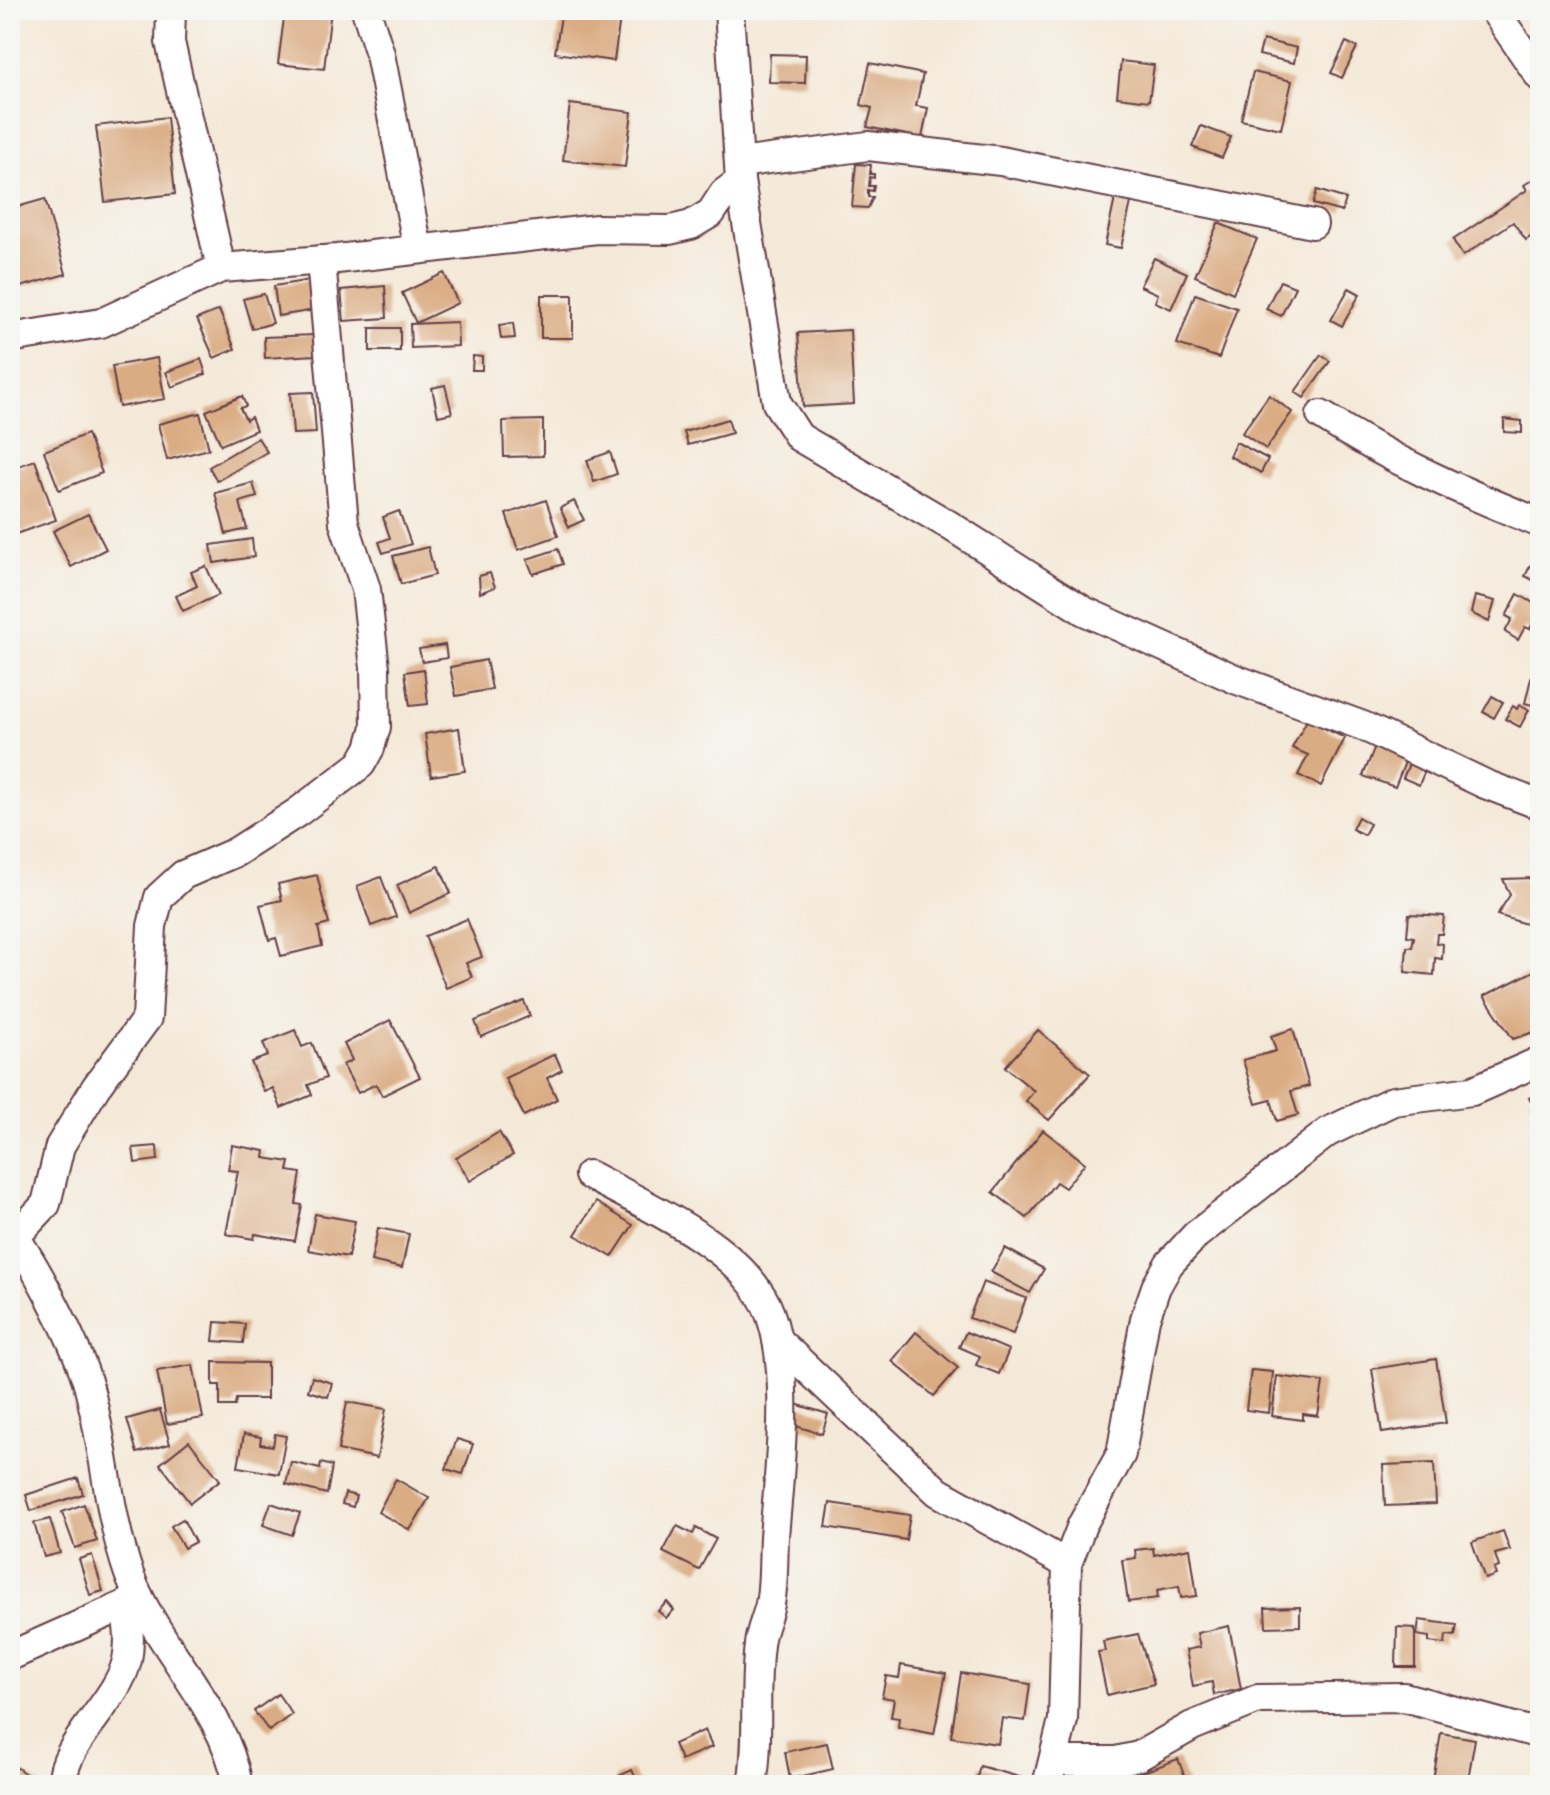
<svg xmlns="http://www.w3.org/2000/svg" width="1550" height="1795" font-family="'Old Standard TT',serif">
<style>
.building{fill:#daac83}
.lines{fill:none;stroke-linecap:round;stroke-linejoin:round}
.street-casing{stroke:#643d45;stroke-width:32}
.street{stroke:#fff;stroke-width:28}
</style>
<rect width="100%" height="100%" fill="#f6f6f2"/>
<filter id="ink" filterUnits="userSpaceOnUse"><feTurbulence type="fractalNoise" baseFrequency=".0125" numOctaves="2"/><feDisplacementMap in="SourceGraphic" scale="16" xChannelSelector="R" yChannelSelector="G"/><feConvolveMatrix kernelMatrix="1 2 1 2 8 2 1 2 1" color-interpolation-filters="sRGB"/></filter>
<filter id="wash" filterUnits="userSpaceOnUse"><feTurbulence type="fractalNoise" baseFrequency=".006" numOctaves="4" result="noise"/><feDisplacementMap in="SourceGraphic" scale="32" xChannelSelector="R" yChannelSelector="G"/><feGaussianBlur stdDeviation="1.8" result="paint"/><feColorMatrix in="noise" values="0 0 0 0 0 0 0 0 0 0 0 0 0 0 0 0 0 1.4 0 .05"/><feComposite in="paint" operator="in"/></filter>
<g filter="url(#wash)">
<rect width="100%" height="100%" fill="#f4e9d8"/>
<g id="blocks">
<!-- building -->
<g class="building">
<path d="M285,10h46l-7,59 -46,-5z"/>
<path d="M562,10h59l-7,51 -59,-8z"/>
<path d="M1263,40l34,8 -3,15 -35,-8z"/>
<path d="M1346,42l11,5 -15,31 -11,-5z"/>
<path d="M770,54l36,1 -1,28 -36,-1z"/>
<path d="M1121,61l33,4 -5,36 -32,-4z"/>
<path d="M870,63l53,11 -7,32 12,2 -6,30 -55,-11 5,-19 -11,-3z"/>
<path d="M1253,72l39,9 -11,48 -40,-9z"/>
<path d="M570,104l62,8 -7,55 -62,-7z"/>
<path d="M167,117l8,77 -70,8 -9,-76z"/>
<path d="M1201,126l30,11 -9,21 -30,-11z"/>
<path d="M856,164l15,1 -1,9h4v4l-4,-1 -1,9h5l-1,5 -5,-1v7h5l-5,11 -16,-1z"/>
<path d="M1540,175v55l-14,10 -13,-18 -50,34 -10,-16 74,-50 -3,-5z"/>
<path d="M1117,189l16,4 -12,55 -16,-3z"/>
<path d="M1317,190l29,9 -4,13 -29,-8z"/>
<path d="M45,199l21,75 -56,16v-81z"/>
<path d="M1218,223l39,16 -24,54 -38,-17z"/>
<path d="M1154,258l33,15 -16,36 -16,-7 3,-8 -18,-8z"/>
<path d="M444,273l14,30 -42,20 -14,-30z"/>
<path d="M311,280l4,30 -37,6 -4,-30z"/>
<path d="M1280,281l15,6 -14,29 -15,-7z"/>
<path d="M385,286l2,32 -43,3 -3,-31z"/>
<path d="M1349,288l11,6 -18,32 -11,-6z"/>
<path d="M264,294l9,29 -21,6 -9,-30z"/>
<path d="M1195,294l42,14 -18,50 -42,-14z"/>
<rect x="541" y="295" width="32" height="43"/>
<path d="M219,310l16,39 -21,9 -17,-39z"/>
<path d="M457,322l1,24 -47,2 -1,-24z"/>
<path d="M513,323l2,15 -14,1 -2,-14z"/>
<rect x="370" y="328" width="30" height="23"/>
<path d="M850,330l4,74 -51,3 -5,-74z"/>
<path d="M315,335l1,20 -51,3 -1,-21z"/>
<path d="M1321,355l9,6 -26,37 -9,-6z"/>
<path d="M473,356l9,1v13h-10z"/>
<path d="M157,358l8,41 -46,8 -7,-41z"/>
<path d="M201,359l5,15 -34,13 -6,-15z"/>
<path d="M445,385l7,28 -14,3 -6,-28z"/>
<path d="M313,392l3,41 -23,1 -3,-41z"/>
<path d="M1269,395l23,17 -26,37 -24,-16z"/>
<path d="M242,396l4,10 -6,2 6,12 5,-3 5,13 -35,15 -15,-34z"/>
<path d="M200,413l9,36 -42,11 -9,-36z"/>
<path d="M728,419l4,14 -44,12 -4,-13z"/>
<path d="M1504,419l18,2v12l-18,-1z"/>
<path d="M543,420v36l-39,1 -1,-36z"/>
<path d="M87,434l15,39 -43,17 -15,-39z"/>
<path d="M258,438l9,14 -50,29 -8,-14z"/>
<path d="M1236,442l32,17 -7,14 -32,-17z"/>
<path d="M610,452l7,22 -23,8 -7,-22z"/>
<path d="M35,460l21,60 -46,16v-67z"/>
<path d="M253,483l4,14 -17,5 7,27 -21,5 -11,-41z"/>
<path d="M546,500l12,36 -40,14 -12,-36z"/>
<path d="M574,501l10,19 -15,7 -9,-19z"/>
<path d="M399,511l12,33 -28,9 -4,-11 11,-4 -7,-21z"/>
<path d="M88,514l18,35 -35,18 -18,-36z"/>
<path d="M252,539l2,18 -40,6 -3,-18z"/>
<path d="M428,547l7,28 -34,9 -8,-28z"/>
<path d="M558,549l5,15 -30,10 -6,-15z"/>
<path d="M1537,553l3,1 -3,28 -12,-6z"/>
<path d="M206,566l13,29 -36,16 -7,-15 21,-10 -6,-14z"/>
<path d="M490,573l5,14 -15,6 -1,-17z"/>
<path d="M1518,594l22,13 -10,22 -5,-2 -7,13 -13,-8 7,-13 -6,-3z"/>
<path d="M1475,596l20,5 -6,21 -18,-9z"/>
<path d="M445,645l2,13 -25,4 -3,-13z"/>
<path d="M486,660l6,29 -36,7 -6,-29z"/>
<path d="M1535,662l5,1v44l-15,-4z"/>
<path d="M424,669l4,35 -18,2 -5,-34z"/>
<path d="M1492,696l11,6 -9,16 -11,-6z"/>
<path d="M1519,705l10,5 -9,17 -15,-8 8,-13 4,3z"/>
<path d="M1307,720l38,18 -24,48 -23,-11 10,-20 -16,-7z"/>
<path d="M459,728l6,43 -34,5 -6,-42z"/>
<path d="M1378,739l31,13 -14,35 -32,-11z"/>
<path d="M1411,759l16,7 -8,19 -16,-7z"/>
<path d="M1358,817l12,7 -6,11 -12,-6z"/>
<path d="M439,866l12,27 -42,20 -12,-28z"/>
<path d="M317,875l12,49 -11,3 4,19 -41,10 -5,-18 -7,2 -9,-35 22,-5 -4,-16z"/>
<path d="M381,877l15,40 -25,9 -14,-40z"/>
<path d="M1534,878l-2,21 8,5v20l-11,1 -32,-10 13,-20 -7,-16z"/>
<path d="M1409,914l35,2 -2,18h-5l-1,9 7,1 -1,15 -7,-1 -1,17 -29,-3 2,-25h5l2,-10 -7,-1z"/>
<path d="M467,919l15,38 -16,6 6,14 -26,11 -21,-52z"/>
<path d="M1534,971l6,16v43l-27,9 -29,-43z"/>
<path d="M524,1001l6,15 -49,21 -6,-16z"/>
<path d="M390,1020l30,57 -38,19 -6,-12 -18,9 -15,-28 9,-5 -8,-16z"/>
<path d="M1293,1029l16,57 -18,5 7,24 -21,6 -6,-21 -15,4 -13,-44 33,-9 -5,-15z"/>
<path d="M295,1030l7,17 10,-4 14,35 -18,7 4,10 -31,13 -8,-20 -9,4 -13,-30 17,-6 -5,-13z"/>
<path d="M1038,1030l52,44 -41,46 -23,-19 8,-10 -29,-24z"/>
<path d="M555,1054l7,16 -15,8 10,21 -33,17 -19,-38z"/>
<path d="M1540,1080v40l-11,-22 10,-6 -5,-9z"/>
<path d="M1043,1130l42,33 -20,25 -9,-6 -29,36 -34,-26z"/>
<path d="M499,1132l14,23 -43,26 -14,-23z"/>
<path d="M232,1145l33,6 -1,7 26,4 -2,9 13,2 -5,31 6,1 -7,36 -40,-7 -1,5 -28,-5 12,-63 -10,-1z"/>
<path d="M157,1146l1,14 -23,3 -2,-15z"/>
<path d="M596,1202l37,23 -21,32 -37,-22z"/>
<path d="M315,1214l40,7 -7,36 -40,-7z"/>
<path d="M378,1228l31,6 -7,34 -31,-7z"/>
<path d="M1005,1248l39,21 -14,24 -39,-21z"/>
<path d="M983,1282l43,16 -13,36 -44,-16z"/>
<path d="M215,1322l30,2 -2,19 -30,-2z"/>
<path d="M916,1332l42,36 -24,28 -42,-35z"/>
<path d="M966,1332l43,18 -10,24 -23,-9 4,-9 -21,-9z"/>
<path d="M1436,1359l10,64 -64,10 -10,-64z"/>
<path d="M213,1362l54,1v36h-31l-1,7h-15v-21h-7z"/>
<path d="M193,1365l10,53 -36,6 -10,-53z"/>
<path d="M1251,1370l22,2 -4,41 -23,-3z"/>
<path d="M1277,1376l46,6 -5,34 -15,-2v6l-31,-4z"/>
<path d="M312,1377l20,6 -4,14 -20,-6z"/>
<path d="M347,1402l39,7 -9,49 -39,-8z"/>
<path d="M792,1403l36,11 -6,20 -36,-11z"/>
<path d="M160,1410l10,34 -33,9 -10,-34z"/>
<path d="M244,1434l17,3 -1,7 13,2 2,-12 11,2 -7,38 -41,-7z"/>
<path d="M457,1439l16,5 -10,30 -17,-5z"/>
<path d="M189,1441l31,39 -30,23 -30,-39z"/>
<path d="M291,1462l29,7 1,-6 11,3 -5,28 -41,-10z"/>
<path d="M1434,1463l2,41 -51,2 -2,-41z"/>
<path d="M78,1478l5,16 -52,17 -5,-16z"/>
<path d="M396,1479l33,19 -19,32 -32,-18z"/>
<path d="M345,1493l11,3 -3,11 -11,-3z"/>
<path d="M271,1503l29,10 -8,22 -29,-10z"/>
<path d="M830,1503l80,12 -4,25 -80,-13z"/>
<path d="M84,1504l13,37 -22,7 -13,-36z"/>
<path d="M50,1519l10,34 -16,4 -10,-34z"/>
<path d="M183,1519l12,23 -11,6 -13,-22z"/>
<path d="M677,1526l16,8 3,-6 20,11 -17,31 -36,-18z"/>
<path d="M1503,1531l7,19 -15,4 4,13 -5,2 2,6 -11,4 -13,-37z"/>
<path d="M1153,1548l1,7 36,-7 7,48 -16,2 -2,-12 -22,4 1,8 -30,4 -6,-42 14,-2 -1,-8z"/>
<path d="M92,1555l11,36 -13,4 -11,-36z"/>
<path d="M667,1602l7,8 -8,8 -8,-7z"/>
<path d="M1300,1607v19l-34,1 -1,-19z"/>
<path d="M1419,1620l38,5 -2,11 -9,-1 -1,9 -16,-2v-5l-12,-2z"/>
<path d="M1229,1626l12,63 -27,6 -2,-13 -19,4 -7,-36 14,-3 -3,-14z"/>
<path d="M1397,1627l18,1v39h-19z"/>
<path d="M1138,1634l16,50 -47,11 -9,-43 7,-1 -2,-10z"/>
<path d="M901,1665l45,8 -12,61 -36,-7 1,-9 -8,-1 3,-18 -12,-2 4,-21 13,2z"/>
<path d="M961,1673l69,11 -5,37 -23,-3 -4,26 -47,-7z"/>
<path d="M278,1694l14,20 -23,17 -15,-20z"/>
<path d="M705,1730l7,17 -31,13 -7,-16z"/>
<path d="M1441,1733l34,6 -8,46 -34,-5z"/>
<path d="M827,1743l6,26 -43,10 -5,-27z"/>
<path d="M1178,1759l10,26h-42l-5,-12z"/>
<path d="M980,1766l50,14 -1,5h-54z"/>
<path d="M16,1767l25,18h-31v-10z"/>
<path d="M632,1770l7,15h-22l-3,-7z"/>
</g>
</g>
</g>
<g filter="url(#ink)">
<use href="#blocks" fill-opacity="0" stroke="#643d45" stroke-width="2"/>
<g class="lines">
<defs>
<g id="street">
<path d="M171,10l-1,32 51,226"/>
<path d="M366,10l14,44 38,195"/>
<path d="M1494,10l46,67"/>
<path d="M739,163l129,-17 133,15 312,63"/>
<path d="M740,181l37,222 22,34 150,88 135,86 151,68 128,47 122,58 55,21"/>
<path d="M10,338l91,-15 120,-55 116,-9 260,-30 73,1 21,-5 20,-12 13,-20 16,-12 -11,-171"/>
<path d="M1321,415c69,45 142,77 219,108"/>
<path d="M589,1175c56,30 140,67 173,122 33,54 17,177 12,240 -1,22 0,46 -4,67 -3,14 -10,27 -11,41 -6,47 1,93 -7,140"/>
<path d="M10,1230c26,35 68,117 79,158 16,61 19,126 40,186 27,73 95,132 109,211"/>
<path d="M15,1237l31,-33 14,-58 36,-59 51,-69 5,-92 7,-29 24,-22 53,-23 62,-40 63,-48 9,-16 6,-21 -1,-59 -9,-79 -22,-66 -23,-263"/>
<path d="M777,1340l161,152 129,72"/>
<path d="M10,1656l115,-51 13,-10"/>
<path d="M1054,1761h62l23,-5 53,-30 66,-27 146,-2 136,37"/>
<path d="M63,1785c-4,-39 55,-83 64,-125 4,-19 1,-36 -2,-55"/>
<path d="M1047,1785l16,-65 4,-156 15,-39 39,-71 24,-135 11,-32 13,-23 27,-29 132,-103 65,-31 79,-10 68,-30"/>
</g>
</defs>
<!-- street casing -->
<use href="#street" class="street-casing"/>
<!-- street -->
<use href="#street" class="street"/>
</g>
</g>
<!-- margin -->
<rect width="1550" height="1795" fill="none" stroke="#f6f6f2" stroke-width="40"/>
</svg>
